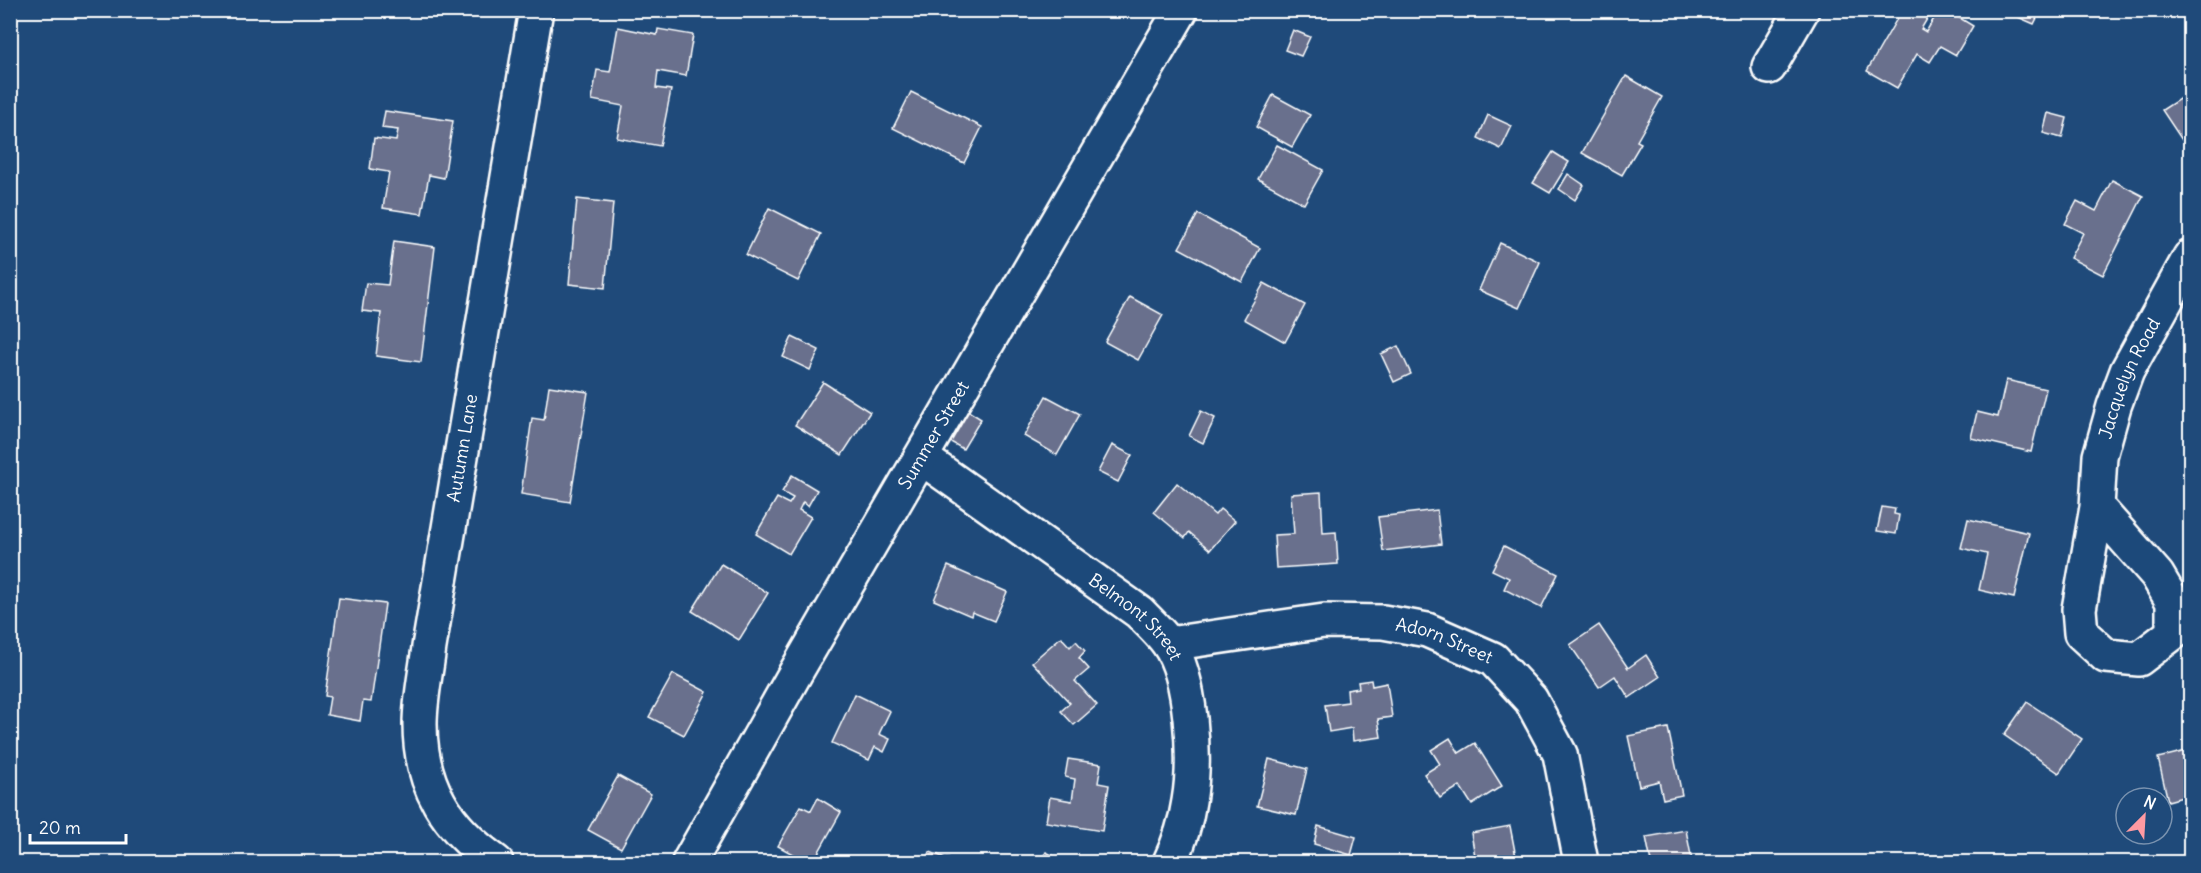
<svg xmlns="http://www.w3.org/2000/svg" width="2201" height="873" font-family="Delius,sans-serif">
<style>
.building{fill:#69708d;stroke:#fff;stroke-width:1.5}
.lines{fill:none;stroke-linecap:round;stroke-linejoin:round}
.minor-casing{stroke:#fff;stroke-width:38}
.minor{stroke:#1f4a7a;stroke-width:33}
.labels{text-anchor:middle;stroke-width:5;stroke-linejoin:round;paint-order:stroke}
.street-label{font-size:18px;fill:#fff;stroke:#1f4a7a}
</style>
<rect width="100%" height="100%" fill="#1f4a7a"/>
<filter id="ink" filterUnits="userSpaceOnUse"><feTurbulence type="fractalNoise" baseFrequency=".0167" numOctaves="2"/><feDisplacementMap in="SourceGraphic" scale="12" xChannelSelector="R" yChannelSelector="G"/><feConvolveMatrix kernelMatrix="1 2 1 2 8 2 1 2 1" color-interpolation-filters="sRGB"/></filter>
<g filter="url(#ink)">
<!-- building -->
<g class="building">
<path d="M1902,10h23l5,4 -9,15 5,3 13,-22h8l26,16 -17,29 -16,-9 -10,16 -13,-8 -20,34 -30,-17z"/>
<path d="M2010,10h16l12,6 -4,8 -25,-11z"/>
<path d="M618,27l39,8 1,-6 35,6 -7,41 -28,-5 -2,17 15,2 -11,56 -43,-8 6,-32 -31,-6 5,-30 13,2z"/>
<path d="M1293,30l17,7 -9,19 -16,-6z"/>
<path d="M1626,76l36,21 -25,44 4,2 -19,32 -40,-22z"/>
<path d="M911,92l71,35 -18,36 -71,-35z"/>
<path d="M2190,92v43l-8,5 -20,-30z"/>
<path d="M1273,95l37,20 -18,32 -36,-20z"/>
<path d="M385,111l68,10 -9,57 -15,-3 -7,39 -39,-6 6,-36 -19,-3 4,-31 22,3 2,-11 -16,-2z"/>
<path d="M2048,113l19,5 -5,20 -19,-5z"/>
<path d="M1488,115l24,11 -11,23 -23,-11z"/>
<path d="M1277,145l46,25 -19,34 -46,-25z"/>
<path d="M1553,152l16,10 -19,31 -17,-10z"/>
<path d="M1568,174l16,11 -9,15 -16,-11z"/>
<path d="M2112,180l31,16 -40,79 -33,-17 13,-25 -18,-9 12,-23 19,10z"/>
<path d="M577,199l36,4 -8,85 -36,-4z"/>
<path d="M769,208l52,26 -23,47 -52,-26z"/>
<path d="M1198,214l62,34 -18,34 -63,-34z"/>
<path d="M394,241l41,6 -14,115 -45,-6 5,-43 -19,-2 4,-28 22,2z"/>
<path d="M1500,243l40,19 -21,46 -40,-18z"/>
<path d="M1264,283l41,22 -20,37 -41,-23z"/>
<path d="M1130,297l33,18 -25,45 -33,-18z"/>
<path d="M792,337l27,13 -9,20 -27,-13z"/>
<path d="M1398,346l13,28 -17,8 -13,-28z"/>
<path d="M2006,380l40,9 -15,63 -60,-14 6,-26 21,5z"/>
<path d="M823,382l47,30 -28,43 -47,-30z"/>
<path d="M549,386l39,6 -18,110 -49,-8 11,-76 12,2z"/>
<path d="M1046,396l34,18 -23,41 -33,-19z"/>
<path d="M965,409l16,10 -18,30 -16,-9z"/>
<path d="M1201,411l14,7 -12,25 -14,-7z"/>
<path d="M1112,445l20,10 -14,27 -20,-10z"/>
<path d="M792,475l25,15 -9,16 -5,-4 -4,8 12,7 -22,37 -33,-20 21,-36 12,6 4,-6 -11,-6z"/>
<path d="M1177,483l38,32 5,-6 15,12 -25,29 -21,-18 -4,6 -31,-26z"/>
<path d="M1321,492l2,41 13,-1 2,32 -62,4 -2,-33 20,-1 -3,-40z"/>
<path d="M1882,507l13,2 -1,5 5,1 -3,19 -19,-3z"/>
<path d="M1437,510l4,34 -58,7 -5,-34z"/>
<path d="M1968,519l61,14 -15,65 -35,-8 8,-36 -26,-6z"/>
<path d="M1504,546l54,28 -17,34 -37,-19 5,-11 -17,-8z"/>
<path d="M721,564l47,29 -29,47 -47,-29z"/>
<path d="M948,566l59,26 -13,29 -22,-9 -1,4 -37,-16z"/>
<path d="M339,598l46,6 -14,98 -8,-1 -3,20 -33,-6 3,-18 -5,-1z"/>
<path d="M1599,625l29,43 18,-13 14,22 -31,21 -14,-22 -16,11 -29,-42z"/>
<path d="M1061,637l9,10 6,-6 9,10 -6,7 10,11 -14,12 22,24 -23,20 -13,-14 9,-8 -38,-41z"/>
<path d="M673,674l34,18 -23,43 -35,-18z"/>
<path d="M1371,680l1,6 15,-3 5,34 -14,2 3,18 -28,4 -1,-13 -23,4 -4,-27 23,-3 -1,-12 12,-2 -1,-6z"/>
<path d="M855,694l35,17 -11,23 11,5 -6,13 -9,-5 -6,13 -37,-17z"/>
<path d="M2027,702l55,37 -23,34 -55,-38z"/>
<path d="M1668,728l14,67 -19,4 -4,-18 -20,5 -11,-50z"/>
<path d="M1450,738l9,15 16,-10 27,43 -30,19 -12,-19 -20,12 -16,-24 16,-10 -9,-14z"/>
<path d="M2190,750v45l-22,6 -10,-43z"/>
<path d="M1068,759l33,5 -3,19 11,2 -7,46 -56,-9 4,-25 22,4 3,-22 -10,-2z"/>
<path d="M1269,759l38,10 -11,46 -39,-9z"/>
<path d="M618,776l33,18 -30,54 -33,-18z"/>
<path d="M818,798l23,14 -28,50h-6l-29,-16 23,-40 10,5z"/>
<path d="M1318,826l38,11 -5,18 -37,-11z"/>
<path d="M1510,826l7,36h-41l-5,-29z"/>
<path d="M1686,830l6,31 12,-2 1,3h-54l-5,-25z"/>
<path d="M930,852l26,10h-30z"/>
<path d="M1046,852l20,10h-26z"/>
</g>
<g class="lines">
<defs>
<g id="minor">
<path d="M1769,67l33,-57"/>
<path id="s1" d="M922,458l217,154c10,10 21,20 29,31 24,33 28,118 21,158 -3,21 -10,42 -19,61"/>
<path id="s2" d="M2097,507l60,68 16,27v31l-34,26 -33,-3 -25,-23 -2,-24 18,-102 3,-51 14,-50 13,-35 63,-114"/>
<path id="s3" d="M1169,644l155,-23 59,1 44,8 66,29 38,41 29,54 21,108"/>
<path id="s4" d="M496,862c-49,-34 -76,-76 -76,-138 0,-25 6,-52 9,-77l107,-637"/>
<path id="s5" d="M689,862l107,-190 385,-662"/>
</g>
</defs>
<!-- minor casing -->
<use href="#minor" class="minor-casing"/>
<!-- minor -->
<use href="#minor" class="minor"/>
</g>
</g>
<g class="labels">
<!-- street labels -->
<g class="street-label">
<text dy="6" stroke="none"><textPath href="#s2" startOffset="525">Jacquelyn Road</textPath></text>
<text dy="6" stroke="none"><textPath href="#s5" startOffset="492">Summer Street</textPath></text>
<text dy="6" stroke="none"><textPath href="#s4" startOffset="444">Autumn Lane</textPath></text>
<text dy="6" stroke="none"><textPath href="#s1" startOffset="267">Belmont Street</textPath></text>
<text dy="6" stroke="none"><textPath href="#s3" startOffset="280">Adorn Street</textPath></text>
</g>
</g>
<!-- margin -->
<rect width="2201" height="873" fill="none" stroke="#1f4a7a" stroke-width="36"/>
<rect x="18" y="18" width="2165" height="837" fill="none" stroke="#fff" stroke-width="2" filter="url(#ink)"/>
<!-- north arrow -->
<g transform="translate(2144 816) rotate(24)"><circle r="28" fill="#1f4a7a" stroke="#7992af" stroke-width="1.5"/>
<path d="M0-4.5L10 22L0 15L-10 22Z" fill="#ff9aa2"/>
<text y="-9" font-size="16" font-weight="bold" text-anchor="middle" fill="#ffffff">N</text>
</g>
<!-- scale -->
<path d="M30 834v9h96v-9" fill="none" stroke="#ffffff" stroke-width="3"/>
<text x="39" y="834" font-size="18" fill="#ffffff" stroke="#1f4a7a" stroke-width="4.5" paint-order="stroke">20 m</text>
</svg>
